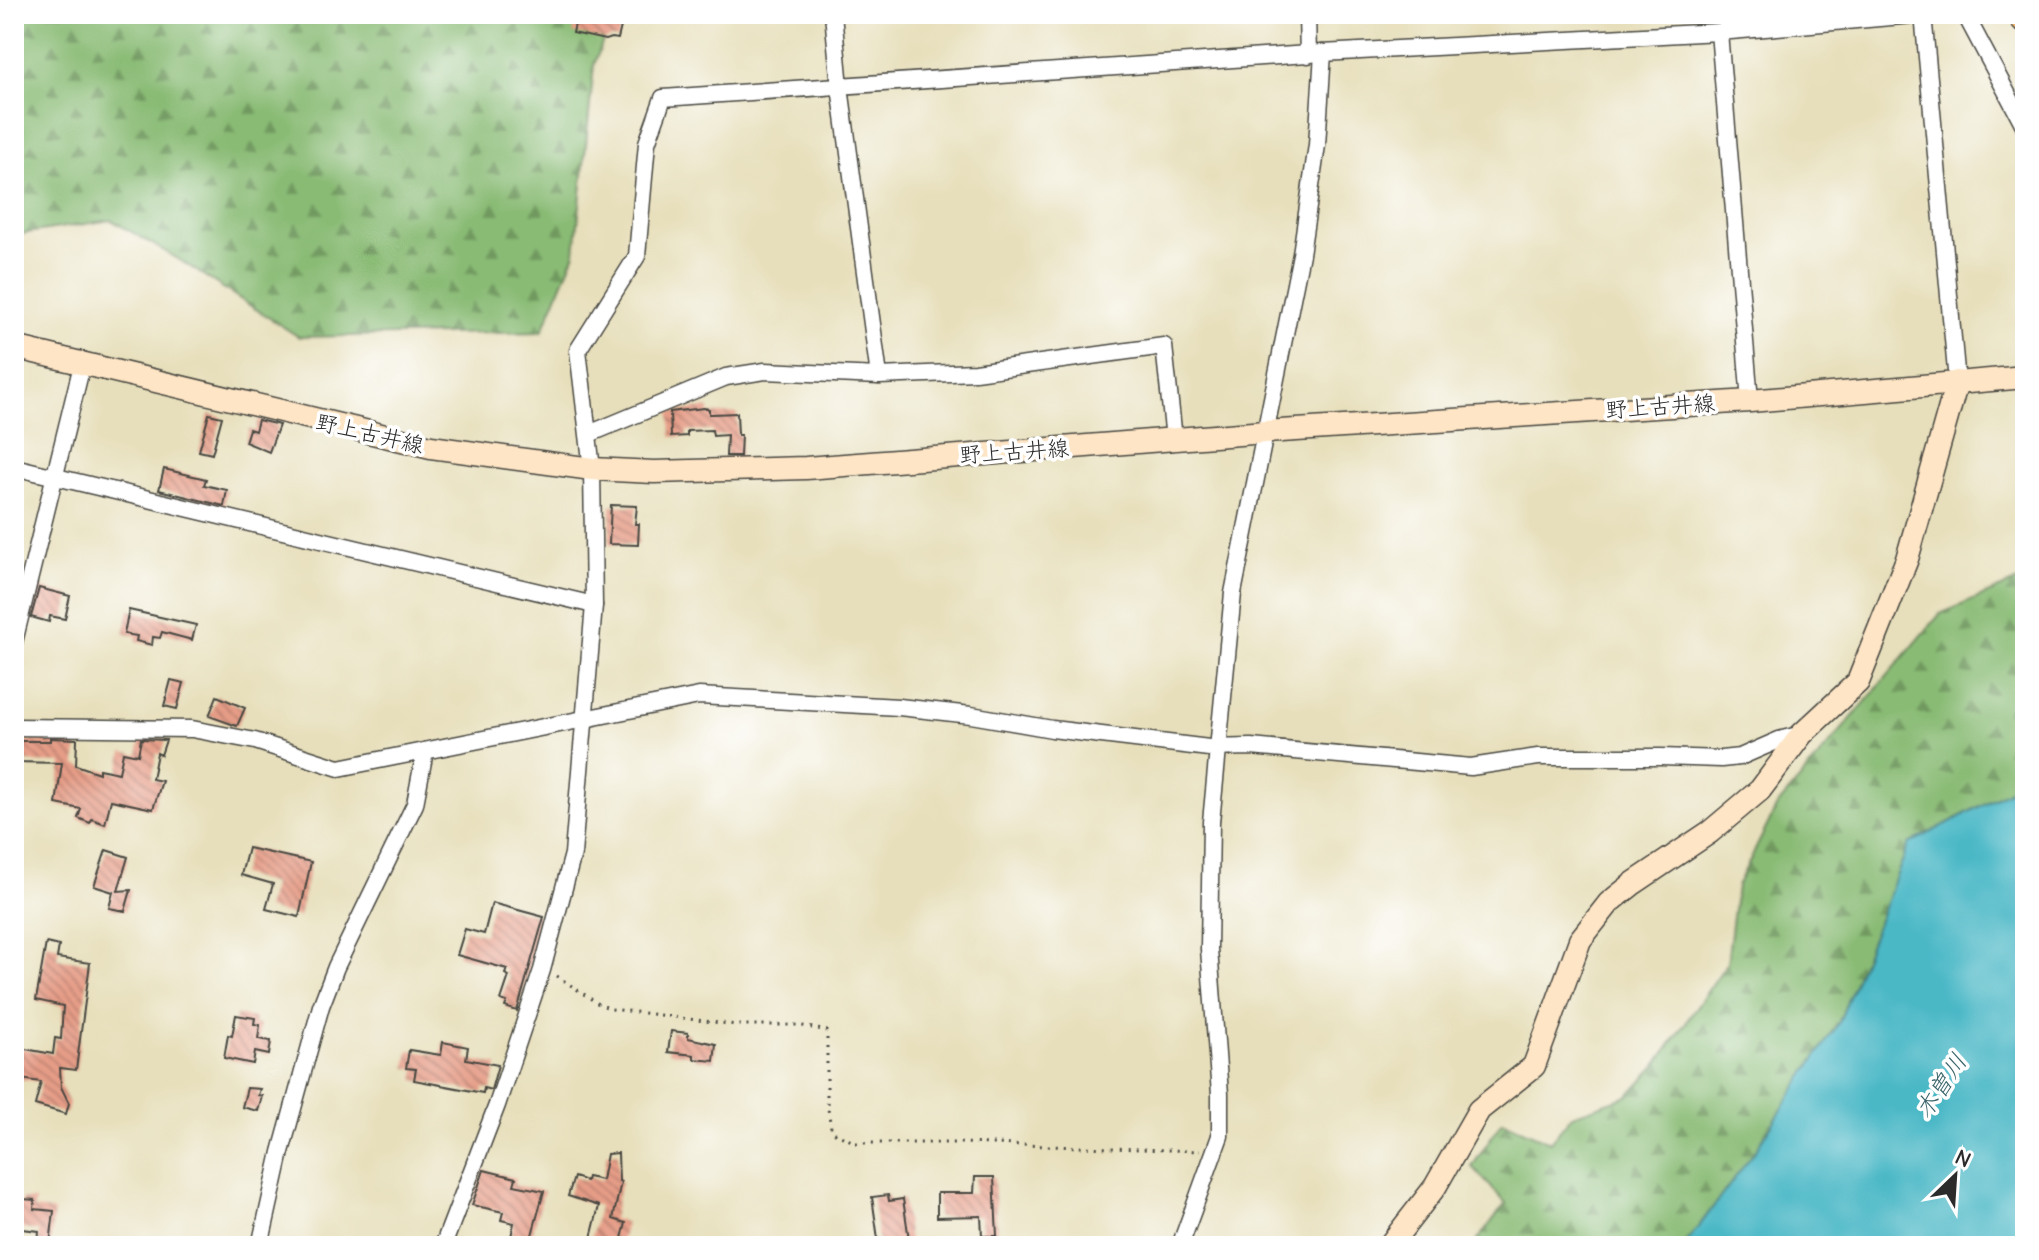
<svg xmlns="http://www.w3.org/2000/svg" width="2039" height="1260" font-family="'Comic Neue','Klee One',sans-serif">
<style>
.forest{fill:url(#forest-firs);stroke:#5a7350;stroke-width:2}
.water{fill:#4bb8c6;stroke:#3b7278;stroke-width:2}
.building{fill:url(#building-back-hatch)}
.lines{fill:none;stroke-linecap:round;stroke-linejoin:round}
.street-casing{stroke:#474641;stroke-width:19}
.secondary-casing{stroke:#474641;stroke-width:25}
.highway-casing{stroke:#474641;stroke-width:33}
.path{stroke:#474641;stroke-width:3;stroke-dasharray:2 6;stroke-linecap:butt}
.street{stroke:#fff;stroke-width:16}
.secondary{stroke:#fee5c5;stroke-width:22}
.highway{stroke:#fcbd6f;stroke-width:30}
.labels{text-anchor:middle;stroke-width:7;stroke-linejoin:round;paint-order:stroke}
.street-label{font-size:22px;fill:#2b2b2b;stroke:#fff}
.water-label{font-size:24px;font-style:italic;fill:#386369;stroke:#fff}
</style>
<defs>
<pattern id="forest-firs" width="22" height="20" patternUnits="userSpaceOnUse" patternTransform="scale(2)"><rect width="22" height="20" fill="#89bb74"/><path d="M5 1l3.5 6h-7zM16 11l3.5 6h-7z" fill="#70985f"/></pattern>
<pattern id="building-back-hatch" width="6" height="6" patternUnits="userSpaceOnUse" patternTransform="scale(2)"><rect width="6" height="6" fill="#e69d87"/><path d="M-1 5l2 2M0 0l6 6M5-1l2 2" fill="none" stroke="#bb806f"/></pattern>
</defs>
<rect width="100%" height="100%" fill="#fff"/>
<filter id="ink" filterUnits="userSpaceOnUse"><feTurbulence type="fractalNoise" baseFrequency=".0125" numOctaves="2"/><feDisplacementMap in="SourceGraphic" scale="16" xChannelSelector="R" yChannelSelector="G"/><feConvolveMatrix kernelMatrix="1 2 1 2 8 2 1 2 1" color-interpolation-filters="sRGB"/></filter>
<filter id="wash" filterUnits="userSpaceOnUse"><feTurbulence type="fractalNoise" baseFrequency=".006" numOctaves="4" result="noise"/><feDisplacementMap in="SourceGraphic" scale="32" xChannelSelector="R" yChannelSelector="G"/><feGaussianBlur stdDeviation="1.8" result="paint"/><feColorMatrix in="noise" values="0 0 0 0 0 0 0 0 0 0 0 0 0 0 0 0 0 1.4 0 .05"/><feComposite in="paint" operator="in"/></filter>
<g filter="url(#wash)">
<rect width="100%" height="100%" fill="#e7dfbb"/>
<!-- forest -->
<g class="forest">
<path d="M14,14h599l-19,51 -19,188 -33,79 -243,5 -121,-78 -67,-39 -97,15z"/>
<path d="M2025,578v204l-116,62 -70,178 -84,129 -71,95h-211l33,-43 -34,-36 30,-46 48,21 22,-27 56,-19 27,-29 72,-104 10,-77 40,-80 163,-192z"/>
</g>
<!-- water -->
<path class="water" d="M2025,782v458l-4,6h-337l71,-95 84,-129 70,-178z"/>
<g id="blocks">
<!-- building -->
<g class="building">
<path d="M577,14h47l-6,25 -7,-1 -6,2 -32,-7z"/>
<path d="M704,408l5,1v5h3l25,-1 1,22h3l-1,21h-14l1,-21 -14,1 -1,-6 -25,1v5l-16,1 -1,-25z"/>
<path d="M209,414l13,3 -10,37 -13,-3z"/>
<path d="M258,420l21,5 -10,27 -24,-10 4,-13 6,2z"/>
<path d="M164,469l42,10 -2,6 23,5 -3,16 -65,-16z"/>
<path d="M611,505l26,1 -2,18h4l-1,21 -29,-1z"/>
<path d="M39,588l31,8 -5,23 -15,-3 -1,6 -18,-5z"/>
<path d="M129,610l67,15 -4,15 -30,-8 -2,6 -7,-1 -1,8 -16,-4 1,-5 -13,-2z"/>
<path d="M171,680l13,3 -7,26 -13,-3z"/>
<path d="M217,696l28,12 -8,18 -28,-10z"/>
<path d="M50,738l27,1 -1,26 23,8v-4l20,4 4,-21 15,3 3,-16 25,1 -5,15 -4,-2 -5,26 10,2 -9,28 -42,-9 -6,24 -13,-5 -2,4 -12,-5 3,-9 -25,-5 6,-41 -48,-1v-21h36z"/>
<path d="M248,848l63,14 -12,55 -33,-8 7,-25 -32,-9z"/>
<path d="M106,850l22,7 -10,34 13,-1 -6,21 -16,-3 4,-16 -19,-6z"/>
<path d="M492,903l52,14 -27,94 -12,-4 2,-5 -6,-2 8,-24 -4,-2 2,-5 -50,-14 8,-26 19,5z"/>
<path d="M46,943l13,3 -2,12 33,5 -14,107 -16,-2 1,19 8,16 -3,11 -31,-9 6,-23 -27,-4v-31l39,7 2,-16 6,1 2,-33 -27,-6z"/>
<path d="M236,1015l19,3 -1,6 6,1 -2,14 13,2 -2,14 -14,-3 -2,12 -29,-6 4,-23 4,1z"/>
<path d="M671,1031l17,2v5l28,6 -2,17 -20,-2v-4l-26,-3z"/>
<path d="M443,1042l25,5 -2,12 32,6 -7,25 -7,-2 -1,5 -69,-13 2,-11 -10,-1 3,-18 32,5z"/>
<path d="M247,1088l13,1 -2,6 4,1 -4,15 -16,-4z"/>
<path d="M618,1153l1,28 2,1 -8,37 13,4 -6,23h-31l10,-40 -31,-10 6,-19 12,4 1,-4 15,3 5,-26z"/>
<path d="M484,1170l32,8 -2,7 30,6 -15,55h-20l5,-23 -13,-3 2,-8 -31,-7z"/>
<path d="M975,1177h19l3,59h-15l-1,-20 -44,1v-24h37z"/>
<path d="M888,1195l1,6 14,-2 7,47h-31l-7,-49z"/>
<path d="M22,1199l13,1 -1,9 20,2 -4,33 -12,-2 1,-11 -25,-3v-24l7,1z"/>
</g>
</g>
</g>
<g filter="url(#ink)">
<use href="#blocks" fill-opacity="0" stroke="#474641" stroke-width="2"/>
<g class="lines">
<defs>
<g id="street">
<path d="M833,14l7,73 39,289"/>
<path d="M1307,14l1,41"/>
<path d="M1923,14l34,368"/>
<path d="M1965,14l60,113"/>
<path d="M1719,32l31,369"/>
<path d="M589,434l137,-57 39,-6 114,5 96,-4 189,-26 10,93"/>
<path d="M14,467l580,138"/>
<path d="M14,642l68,-277"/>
<path d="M14,727l178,2 63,12 84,27 360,-72 200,11 72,8 81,14 157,19 42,-1 220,20 67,-10h123l60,2 19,-2 39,-17 23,-6"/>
<path d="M260,1246l21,-94 40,-146 15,-39 79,-163 10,-53"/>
<path d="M443,1246l54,-141 45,-135 31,-116 21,-249 -2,-136 -14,-119 59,-94 10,-113 16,-45 659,-45 397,-21 206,-18"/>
<path d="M1180,1246l40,-110v-42l-11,-145 2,-127 22,-229 68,-339 16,-109 6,-92"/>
</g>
<g id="secondary">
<path d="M14,347l417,100 161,22 62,3 152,-4 459,-36 485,-31 275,-24"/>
<path d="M1389,1246l46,-59 44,-77 55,-44 46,-126 29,-37 25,-20 76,-51 50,-42 42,-56 56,-52 49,-123 50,-177"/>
</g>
<path id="highway" d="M2024,14l1,3"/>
</defs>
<!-- street casing -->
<use href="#street" class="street-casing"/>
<!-- secondary casing -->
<use href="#secondary" class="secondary-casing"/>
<!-- highway casing -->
<use href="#highway" class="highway-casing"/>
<!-- path -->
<path class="path" d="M557,976l40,27 14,6 126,16h61l29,6v71l4,26 5,6 20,9h105l239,8"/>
<!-- street -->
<use href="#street" class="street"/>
<!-- secondary -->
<use href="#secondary" class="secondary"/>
<!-- highway -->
<use href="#highway" class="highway"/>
</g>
</g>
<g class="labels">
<!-- street labels -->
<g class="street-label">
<text transform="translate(1660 406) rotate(-4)" y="8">野上古井線</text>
<text transform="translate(370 433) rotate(13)" y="8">野上古井線</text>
<text transform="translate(1014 451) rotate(-4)" y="8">野上古井線</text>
</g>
<!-- water labels -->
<g class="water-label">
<text transform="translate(1941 1086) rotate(-56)" y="8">木曽川</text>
</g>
</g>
<!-- margin -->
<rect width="2039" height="1260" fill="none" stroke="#fff" stroke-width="48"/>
<!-- north arrow -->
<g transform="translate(1955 1176) rotate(25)" stroke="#ffffff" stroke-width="6" paint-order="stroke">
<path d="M0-6L14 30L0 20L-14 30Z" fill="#2b2b2b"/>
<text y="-12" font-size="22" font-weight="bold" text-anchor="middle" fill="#2b2b2b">N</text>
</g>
</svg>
